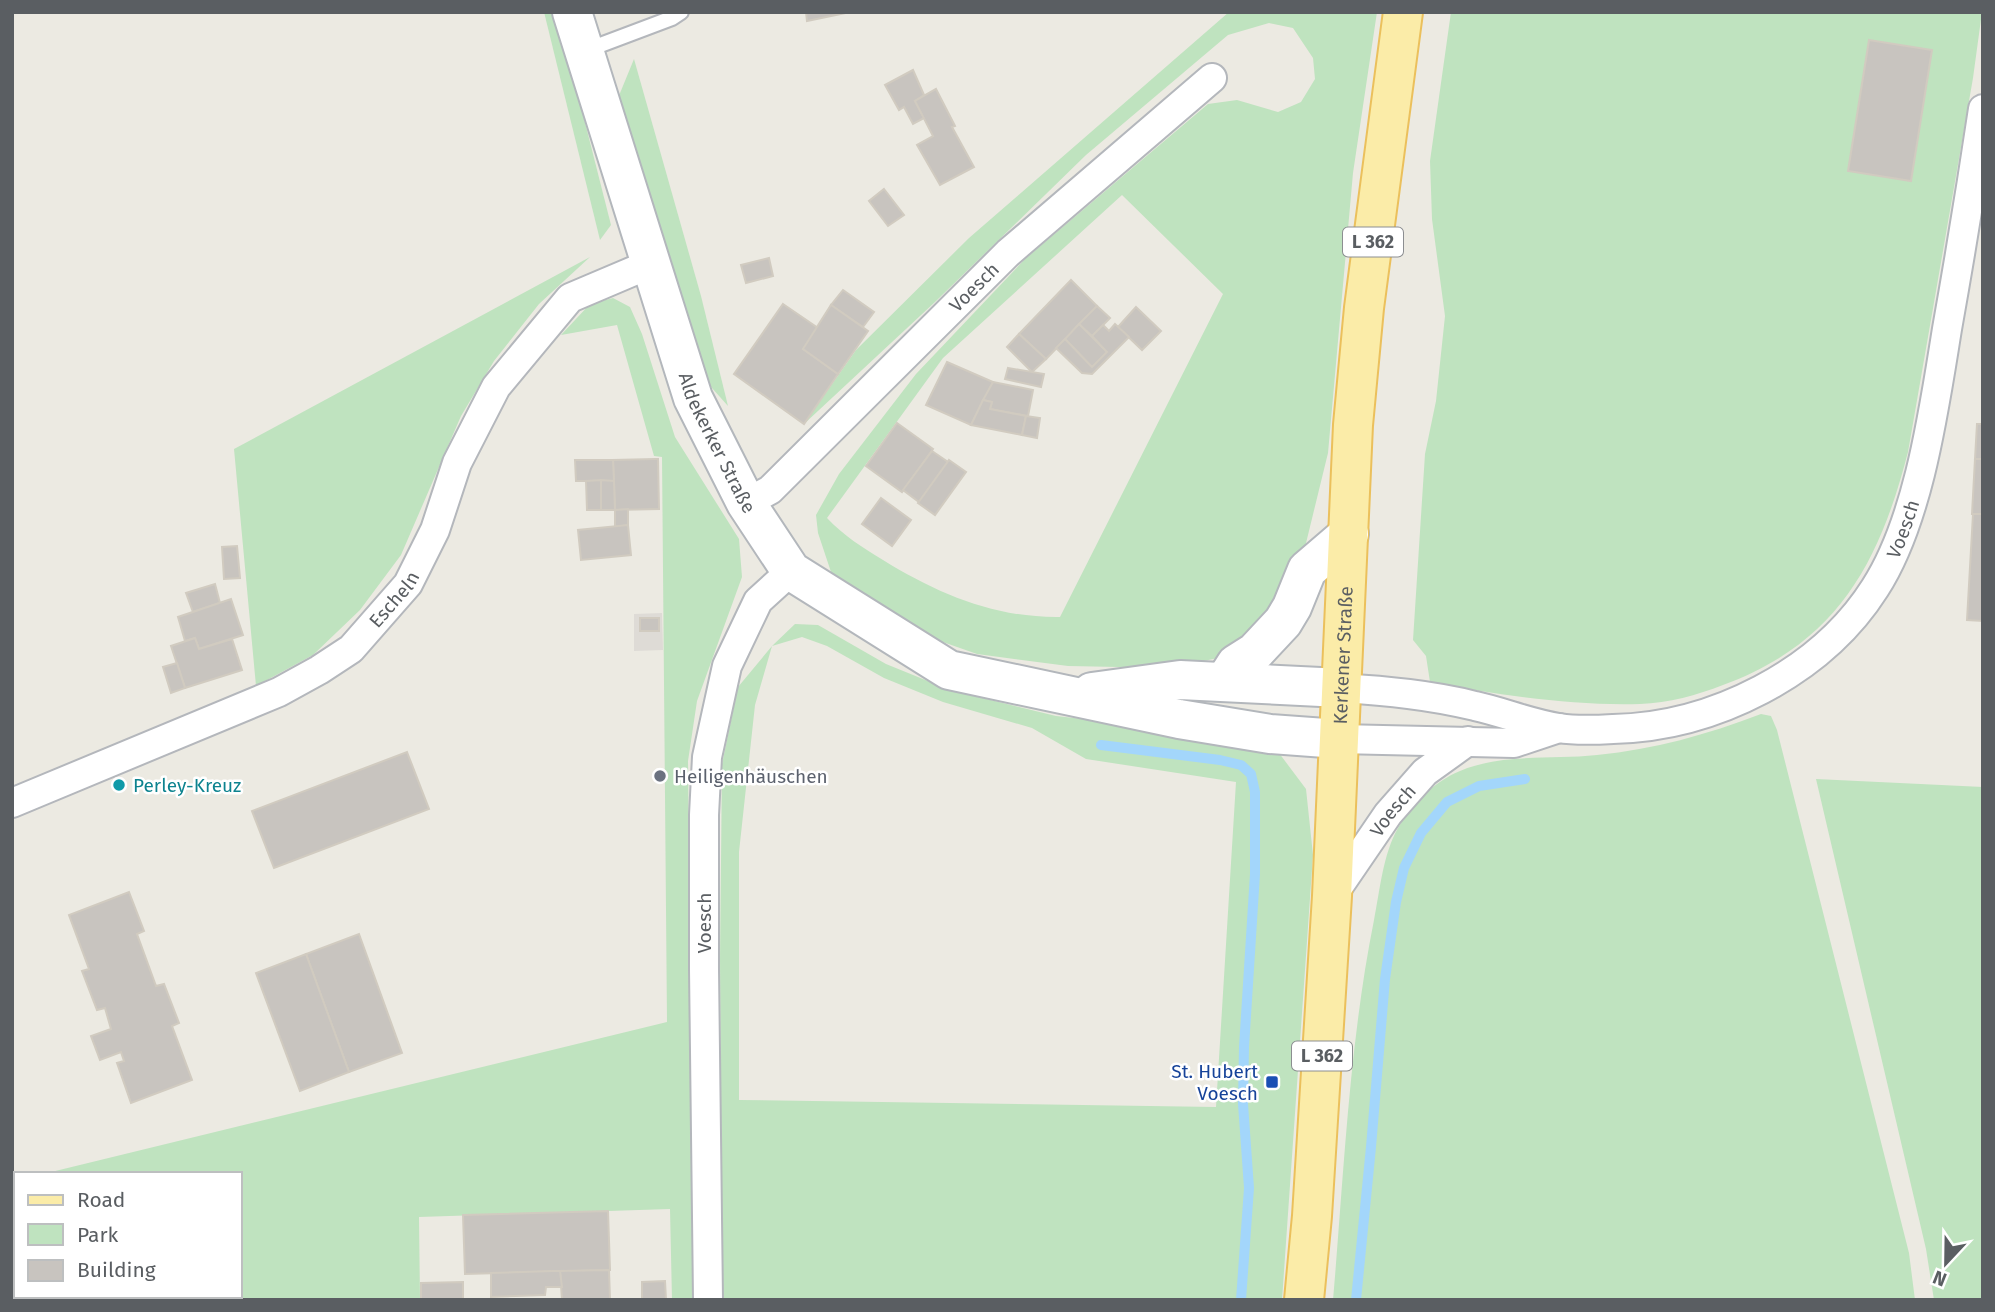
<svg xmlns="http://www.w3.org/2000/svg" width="1995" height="1312" font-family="'Fira Sans',sans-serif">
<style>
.industrial{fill:#dedbd6}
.green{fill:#bfe3bf;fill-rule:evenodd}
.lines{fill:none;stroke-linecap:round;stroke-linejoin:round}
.stream{stroke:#a3d6fb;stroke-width:10}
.building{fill:#c8c4bf;stroke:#d1cbc0;stroke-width:2}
.lane-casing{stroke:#b4b7bc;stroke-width:18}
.street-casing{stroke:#b4b7bc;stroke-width:32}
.secondary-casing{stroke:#b3b7bc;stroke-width:42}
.primary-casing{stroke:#ebc05c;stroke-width:42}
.lane{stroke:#fff;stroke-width:14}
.street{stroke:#fff;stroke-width:28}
.secondary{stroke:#fff;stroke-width:38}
.primary{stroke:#fbeca8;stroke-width:38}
.worship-dot{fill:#6b7280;stroke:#fff;stroke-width:2.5}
.culture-dot{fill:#0f9aa8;stroke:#fff;stroke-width:2.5}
.transit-dot{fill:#1a4fb4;stroke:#fff;stroke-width:2.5}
.labels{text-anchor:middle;stroke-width:5;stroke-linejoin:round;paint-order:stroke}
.shield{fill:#fff;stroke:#8c8e91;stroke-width:2}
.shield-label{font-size:18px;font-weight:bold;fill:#5a5e62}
.street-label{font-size:19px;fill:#5a5e62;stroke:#fff}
.worship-label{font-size:19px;fill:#5b616d;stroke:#fff;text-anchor:start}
.culture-label{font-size:19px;fill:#0d838f;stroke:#fff;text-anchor:start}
.transit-label{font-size:19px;fill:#164399;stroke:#fff;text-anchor:end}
</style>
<rect width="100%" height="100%" fill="#eceae2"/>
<!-- industrial -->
<path class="industrial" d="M662,613l1,37 -29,1v-37z"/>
<!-- green -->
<g class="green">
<path d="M544,12h13l54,213 -11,15z"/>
<path d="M1229,12h148l-24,161 -25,280 -31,127 -25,38 -54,40 -48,10 -102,-2 -91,-12 -74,-26 -70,-50 -15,-45 -2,-18 23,-41 77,-100 109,-115 183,-155 29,-4 41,12 23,-10 14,-23 -2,-21 -20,-30 -24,-5 -41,12 -142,120 -151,147 -131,122 52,-74 113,-112zM1122,195l101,99 -163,323c-65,1 -122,-23 -177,-57 -21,-13 -39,-24 -56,-42l116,-160z"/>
<path d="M1451,12h531l-9,66 -65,374c-29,112 -71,191 -185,233 -26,10 -54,18 -83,19 -69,2 -142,-9 -210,-22l-4,-26 -13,-16 12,-186 11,-53 9,-85 -13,-97 -2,-58z"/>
<path d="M634,59l67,237 27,110 -41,-46 -69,-262z"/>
<path d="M590,257l-51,47 -45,57 -33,55 -60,139 -41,55 -47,45 -57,31 -22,-237z"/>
<path d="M613,298l17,9 12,27 33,103 64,102 3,38 -45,124 -9,60 6,539h-22l-2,-91 -251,8 1,83h-408v-121l4,-1v118h224v-122h-197l624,-152 -5,-565 -8,-1 -37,-131 -56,10 29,-31z"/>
<path d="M795,624l23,1 68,39 64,26 106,26 173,19 44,10 33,44 7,66 -31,445h-560l-2,-341 2,-195 16,-77 34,-41zM802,637l25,9 57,32 59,24 89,26 54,31 150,23 -20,325 -477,-7v-248l16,-147 17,-59z"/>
<path d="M1761,714l10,2 6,14 132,523 6,47h-582c11,-127 16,-255 41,-380 6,-30 9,-66 24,-92 14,-24 37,-47 62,-57 42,-18 92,-11 137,-16 58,-6 109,-20 164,-41z"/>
<path d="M1816,779l167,8v513h-49l-8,-51z"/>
</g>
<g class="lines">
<!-- stream -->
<g class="stream">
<path d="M1101,745l119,15 21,5 10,9 4,18v82l-11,173 -1,57 6,84 -8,112"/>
<path d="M1356,1300l15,-153 14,-168 11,-77 8,-34 17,-35 26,-31 32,-16 46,-7"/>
</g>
</g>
<!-- building -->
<g class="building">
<path d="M806,12h40v1l-39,8z"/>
<path d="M1869,40l63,10 -21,131 -63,-10z"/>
<path d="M913,70l11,25 -9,6 9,17 -11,6 -9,-17 -5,3 -14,-25z"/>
<path d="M936,89l19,37 -3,1 22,40 -34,18 -23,-40 16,-9 -18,-35z"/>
<path d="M884,189l20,26 -16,11 -19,-25z"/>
<path d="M769,258l4,18 -27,7 -5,-18z"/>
<path d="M1071,280l26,26 -51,53 -27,-25z"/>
<path d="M843,290l31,22 -11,15 -32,-22z"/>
<path d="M783,304l35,24 -15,21 35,25 -34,50 -70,-50z"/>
<path d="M831,305l37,26 -30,43 -35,-25z"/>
<path d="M1097,306l13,12 -18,18 -13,-12z"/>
<path d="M1136,307l25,24 -19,19 -24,-23z"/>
<path d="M1079,324l28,28 -15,15 -27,-28z"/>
<path d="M1115,324l14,13 -37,37 -10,-1 -26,-25 9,-9 27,28 15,-15 -15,-16 11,-11 6,6z"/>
<path d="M1019,334l27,25 -14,13 -25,-25z"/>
<path d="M947,362l46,20 -22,43 -45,-20z"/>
<path d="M1008,368l36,6 -3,13 -36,-8z"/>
<path d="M993,382l40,8 -5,26 -38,-7 2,-7 -9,-2z"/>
<path d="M983,400l9,2 -2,7 36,7 -4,19 -51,-10z"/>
<path d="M1026,416l14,2 -3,20 -15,-3z"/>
<path d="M897,423l36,26 -31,43 -36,-26z"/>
<path d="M1977,424h6v35h-8z"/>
<path d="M932,451l16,11 -29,40 -16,-12z"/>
<path d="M655,459h3l1,50 -44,1 -2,-50z"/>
<path d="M1975,459h8v55h-11z"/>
<path d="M575,460h38l1,21h-38z"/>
<path d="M949,460l17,12 -31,43 -17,-12z"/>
<path d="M601,480l13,1 1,29h-14z"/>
<path d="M601,480v30h-14l-1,-29z"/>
<path d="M881,498l30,22 -19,26 -30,-22z"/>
<path d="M628,509v16l-13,2v-17z"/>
<path d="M1973,514h10v107l-16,-1z"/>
<path d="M628,525l3,30 -50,5 -3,-30z"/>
<path d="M237,546l3,32 -16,1 -2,-32z"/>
<path d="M215,584l5,19 -27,9 -7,-19z"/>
<path d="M231,599l12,36 -44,14 -4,-11 -10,3 -7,-24z"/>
<rect x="640" y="618" width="19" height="13"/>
<path d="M195,638l4,11 33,-10 10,31 -57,18 -14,-42z"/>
<path d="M177,663l8,25 -14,5 -8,-26z"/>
<path d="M407,752l22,57 -155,59 -22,-57z"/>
<path d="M129,892l15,39 -7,3 19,52 8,-2 15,39 -7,3 20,54 -61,23 -14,-40 7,-2 -3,-9 -21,8 -9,-24 20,-7 -6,-21 -8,2 -15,-39 7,-2 -20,-54z"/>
<path d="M359,934l43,119 -53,19 -43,-118z"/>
<path d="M306,954l43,118 -49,19 -44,-118z"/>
<path d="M608,1211l2,59 -145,4 -2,-59z"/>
<path d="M609,1270l1,30h-48l-2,-29z"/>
<path d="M552,1271h8l2,16h-16l-1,8 -54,2v-24z"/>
<path d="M665,1281l1,19h-24v-18z"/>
<path d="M463,1282v18h-42v-17z"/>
</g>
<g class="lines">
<defs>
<path id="lane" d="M587,50l85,-32 9,-6"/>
<g id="street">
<path id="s1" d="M746,503l24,-13 238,-237 204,-175"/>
<path id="s2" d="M1341,688c46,3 90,7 134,18 28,6 56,18 84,22 17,3 37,2 54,1 100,-2 208,-56 262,-141 44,-68 59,-179 72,-259 13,-73 25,-146 36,-220"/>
<path d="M1339,739l175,4 45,-15"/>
<path id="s3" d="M12,803l267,-111 40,-22 32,-21 57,-65 27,-54 22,-67 39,-76 74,-89 80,-34"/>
<path id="s4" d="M1332,896l56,-82 37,-42 43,-31"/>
<path d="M708,1300l-4,-331v-154l3,-58 20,-91 31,-65 33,-30"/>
</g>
<g id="secondary">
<path id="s5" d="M572,12l121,386 53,105 45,68 158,99 230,49 91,15 69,5"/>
<path d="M1225,681l11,-17 19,-12 28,-30 9,-15 15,-37 42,-36"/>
<path d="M1092,692l88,-12 161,8"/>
</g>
<g id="primary">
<path id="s6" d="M1304,1300l8,-84 20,-320 21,-471 11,-117 39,-296"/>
</g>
</defs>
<!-- lane casing -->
<use href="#lane" class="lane-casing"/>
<!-- street casing -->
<use href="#street" class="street-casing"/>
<!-- secondary casing -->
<use href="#secondary" class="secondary-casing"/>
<!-- primary casing -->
<use href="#primary" class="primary-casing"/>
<!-- lane -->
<use href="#lane" class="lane"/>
<!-- street -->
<use href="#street" class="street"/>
<!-- secondary -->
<use href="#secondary" class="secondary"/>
<!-- primary -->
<use href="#primary" class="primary"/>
</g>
<!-- markers -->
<circle class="worship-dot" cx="660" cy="776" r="7"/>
<circle class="culture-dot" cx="119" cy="785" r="7"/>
<rect class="transit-dot" x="1265" y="1075" width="14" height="14" rx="3.5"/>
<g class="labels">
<!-- shield labels -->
<g class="shield">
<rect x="1343" y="227.5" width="60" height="29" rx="5"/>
<rect x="1292" y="1041.5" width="60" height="29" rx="5"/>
</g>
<g class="shield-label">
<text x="1373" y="248">L 362</text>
<text x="1322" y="1062">L 362</text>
</g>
<!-- street labels -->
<g class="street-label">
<text dy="7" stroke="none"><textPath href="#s1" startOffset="315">Voesch</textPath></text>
<text dy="7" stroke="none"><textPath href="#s5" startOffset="455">Aldekerker Straße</textPath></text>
<text dy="7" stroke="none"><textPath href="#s2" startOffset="651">Voesch</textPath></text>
<text dy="7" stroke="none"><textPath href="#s3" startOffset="439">Escheln</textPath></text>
<text dy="7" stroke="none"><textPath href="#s6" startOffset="646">Kerkener Straße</textPath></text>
<text dy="7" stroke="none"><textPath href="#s4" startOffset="105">Voesch</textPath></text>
<text transform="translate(704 923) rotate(-90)" y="7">Voesch</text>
</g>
<!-- worship labels -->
<g class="worship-label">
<text x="674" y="783">Heiligenhäuschen</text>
</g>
<!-- culture labels -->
<g class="culture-label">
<text x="133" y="792">Perley-Kreuz</text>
</g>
<!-- transit labels -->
<g class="transit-label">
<text x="1258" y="1078">St. Hubert<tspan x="1258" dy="22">Voesch</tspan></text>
</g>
</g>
<!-- border -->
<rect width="1995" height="1312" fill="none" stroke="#5a5e62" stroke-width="28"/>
<!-- legend -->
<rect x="14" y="1172" width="228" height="126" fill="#ffffff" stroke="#bdbfc0" stroke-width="2"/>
<rect x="28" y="1195" width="35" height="10" fill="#fbeca8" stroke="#bdbfc0" stroke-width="2"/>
<text x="77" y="1207" font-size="21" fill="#5a5e62">Road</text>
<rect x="28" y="1224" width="35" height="21" fill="#bfe3bf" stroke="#bdbfc0" stroke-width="2"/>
<text x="77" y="1242" font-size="21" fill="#5a5e62">Park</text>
<rect x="28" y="1260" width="35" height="21" fill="#c8c4bf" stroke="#bdbfc0" stroke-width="2"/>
<text x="77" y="1277" font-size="21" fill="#5a5e62">Building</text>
<!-- north arrow -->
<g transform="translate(1946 1263) rotate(202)" stroke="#ffffff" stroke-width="5" paint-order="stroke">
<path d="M0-5L12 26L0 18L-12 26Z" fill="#5a5e62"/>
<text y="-10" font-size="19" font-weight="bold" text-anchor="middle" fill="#5a5e62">N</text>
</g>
</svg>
